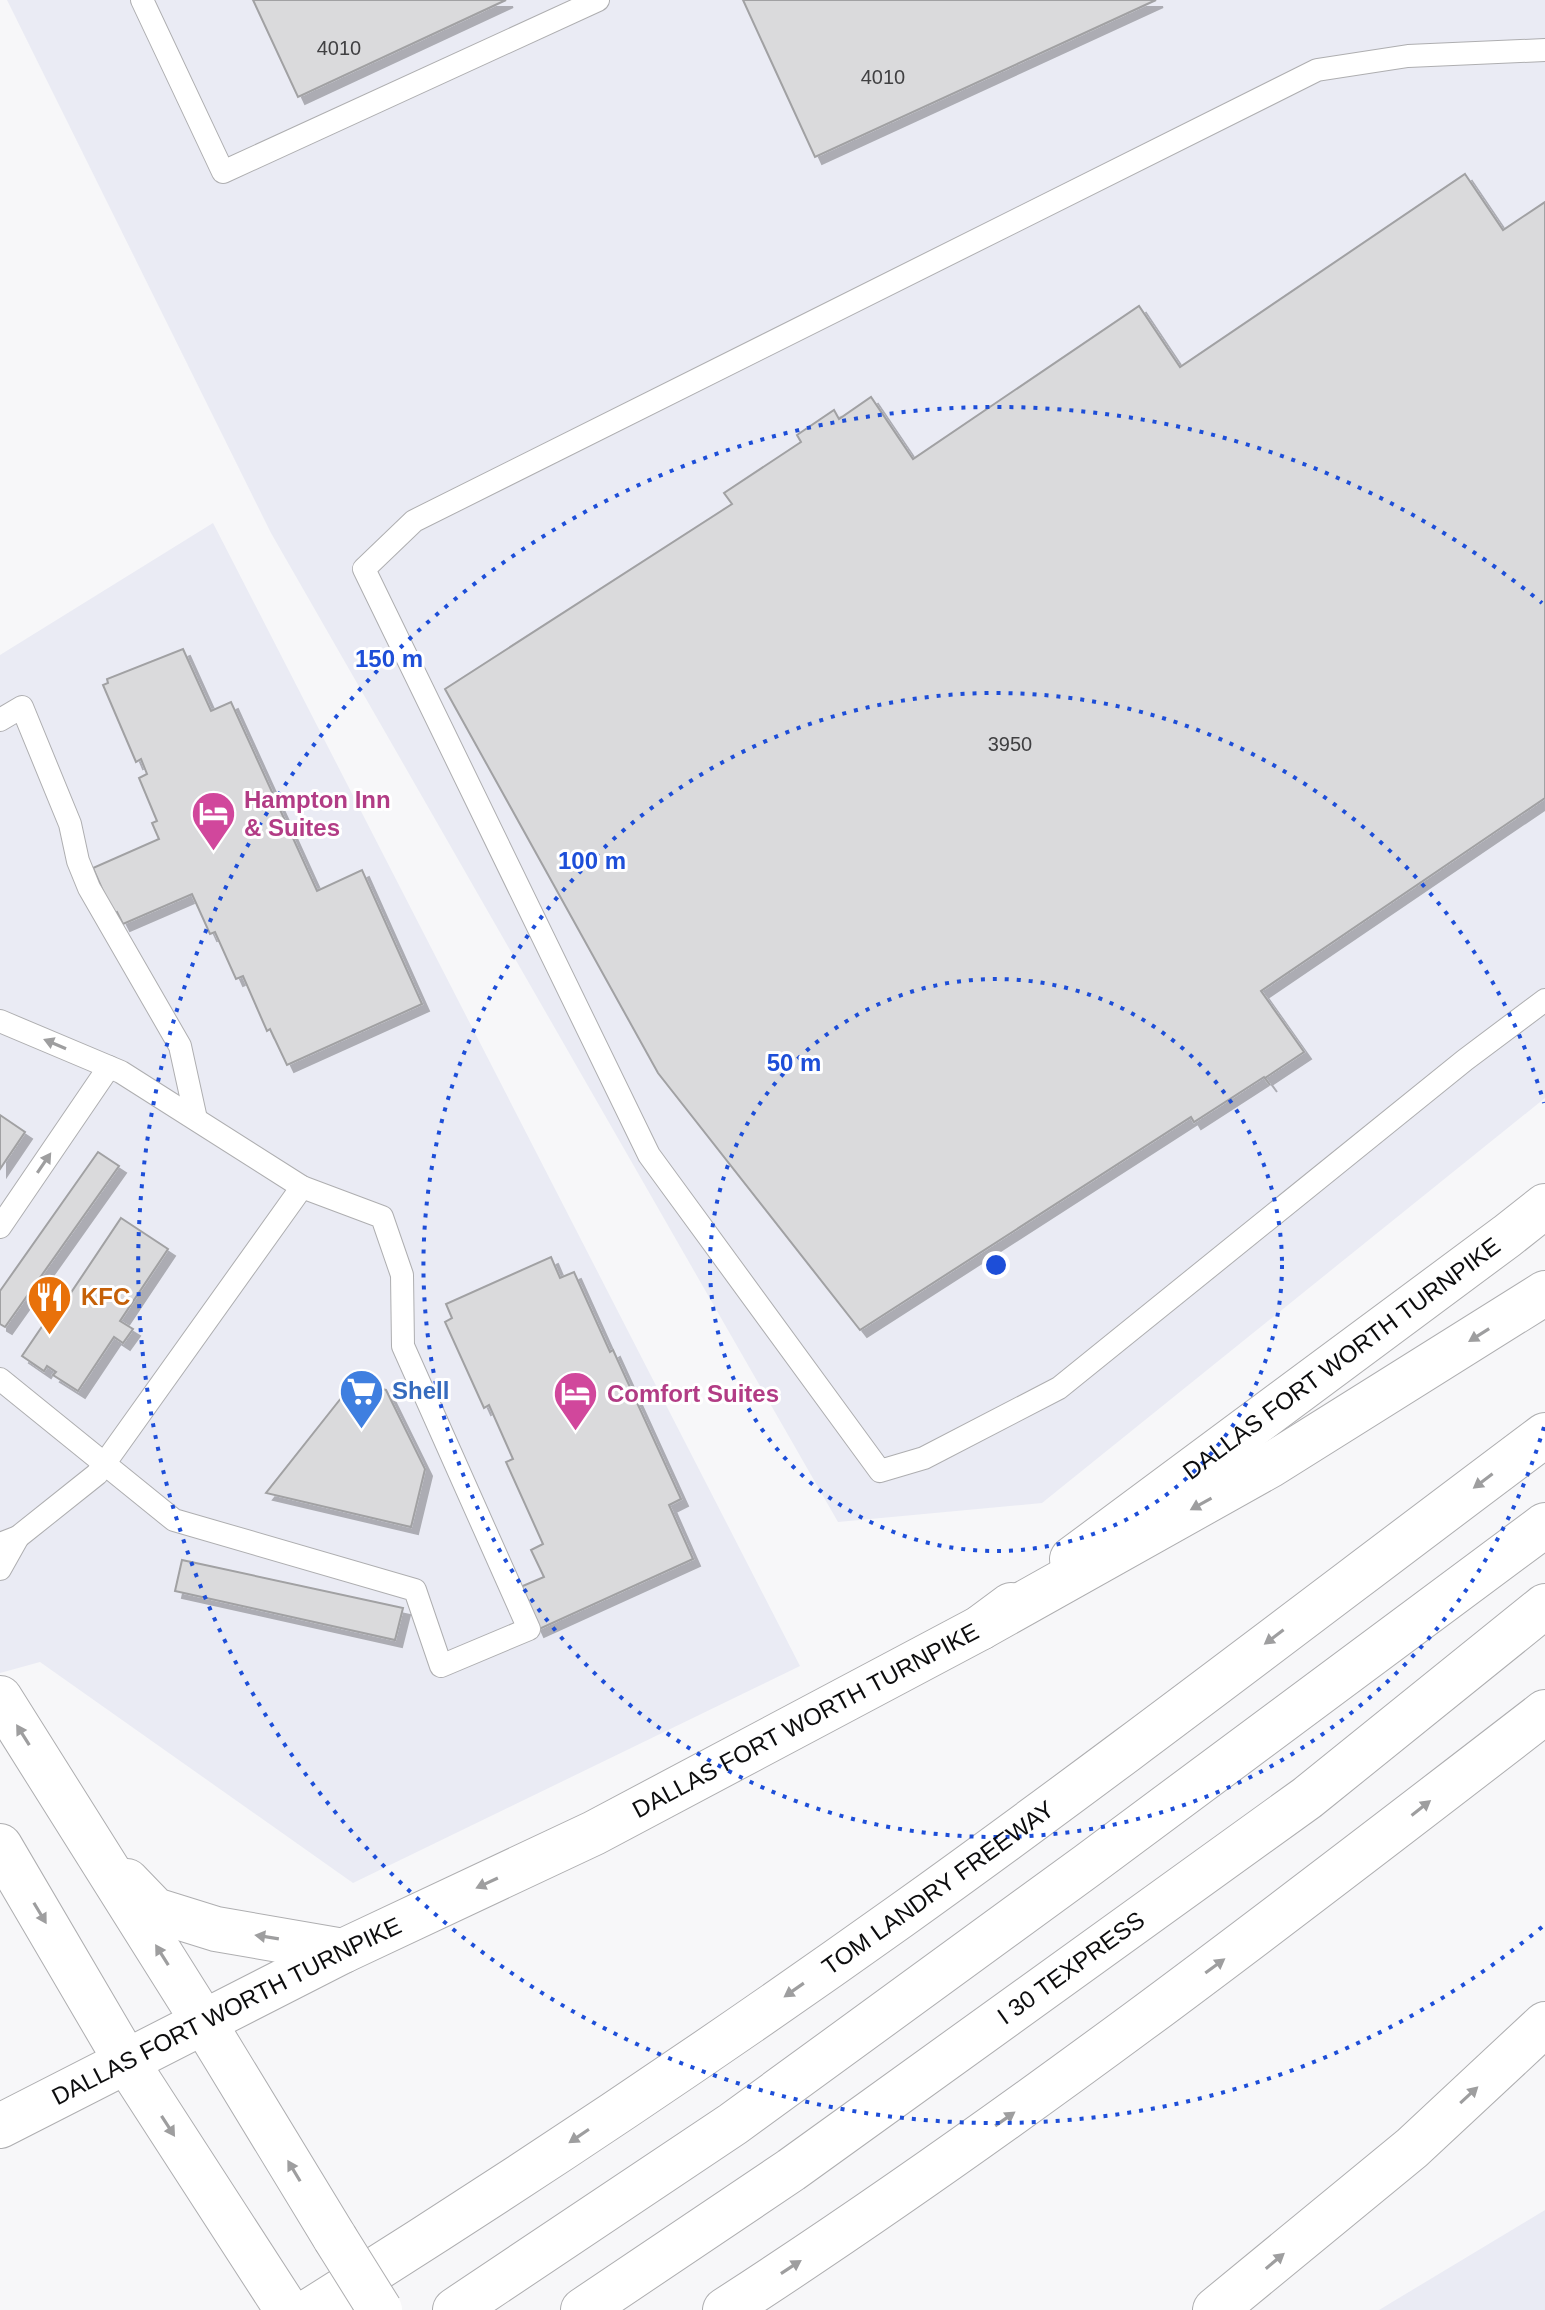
<svg xmlns="http://www.w3.org/2000/svg" width="1545" height="2310" font-family="Arial,sans-serif">
<style>
.built{fill:#eaebf4}
.building{fill:#dadadc;stroke:#a1a1a3;stroke-width:2;filter:url(#shadow)}
.lines{fill:none;stroke-linecap:round;stroke-linejoin:round}
.lane-casing{stroke:#aeaeb0;stroke-width:24}
.secondary-casing{stroke:#aeaeb0;stroke-width:46}
.highway-casing{stroke:#aeaeb0;stroke-width:46}
.lane{stroke:#fff;stroke-width:22}
.secondary{stroke:#fff;stroke-width:44}
.highway{stroke:#fff;stroke-width:44}
.secondary-bridge-casing{stroke:#aeaeb0;stroke-width:46;stroke-linecap:butt}
.secondary-bridge{stroke:#fff;stroke-width:44}
.oneway{fill:#9e9e9f}
.ring{fill:none;stroke:#1d4ed8;stroke-width:4;stroke-dasharray:4 8}
.labels{text-anchor:middle;stroke-width:6;stroke-linejoin:round;paint-order:stroke}
.number-label{font-size:20px;fill:#404042}
.hotel-label{font-size:24px;font-weight:bold;fill:#b23c85;stroke:#fff;text-anchor:start}
.food-label{font-size:24px;font-weight:bold;fill:#c56008;stroke:#fff;text-anchor:start}
.street-label{font-size:24px;fill:#0d0d0e;stroke:#fff}
.shop-label{font-size:24px;font-weight:bold;fill:#366cbe;stroke:#fff;text-anchor:start}
.centre{fill:#1d4ed8;stroke:#fff;stroke-width:4}
.ring-label{font-size:24px;text-anchor:middle;font-weight:bold;fill:#1d4ed8;stroke:#fff;stroke-width:6;stroke-linejoin:round;paint-order:stroke}
</style>
<defs>
<filter id="shadow"><feDropShadow dx="7" dy="7" stdDeviation="0" flood-color="#0004"/></filter>
</defs>
<rect width="100%" height="100%" fill="#f7f7f9"/>
<!-- built -->
<g class="built">
<path d="M7,0h1538v1098l-503,405 -204,19 -567,-989z"/>
<path d="M213,523l587,1143 -447,217 -313,-221 -40,11v-1018z"/>
<path d="M1545,2210v100h-166z"/>
</g>
<!-- building -->
<g class="building">
<path d="M253,0h253l-208,97z"/>
<path d="M743,0h413l-341,157z"/>
<path d="M1465,174l38,56 42,-28v596l-284,193 43,61 -39,26 5,7 -6,-8 -70,45 -3,-5 -331,213 -202,-257 -213,-384 287,-185 -8,-11 77,-51 -4,-7 37,-25 5,9 32,-22 42,62 226,-153 41,61z"/>
<path d="M183,649l28,62 20,-9 86,189 45,-21 60,134 -135,61 -17,-36 -3,2 -24,-55 -7,3 -21,-47 -5,2 -18,-40 -69,30 -6,-12 -4,2 -20,-46 66,-29 -7,-16 5,-2 -18,-43 8,-4 -6,-15 -5,3 -33,-77 5,-2 -1,-4z"/>
<path d="M0,1115l25,17 -25,37z"/>
<path d="M98,1152l21,14 -114,161 -5,-3v-33z"/>
<path d="M121,1218l47,31 -48,72 13,8 -10,14 -9,-6 -36,54 -25,-16 3,-3 -9,-6 -3,5 -22,-15 34,-50 4,3z"/>
<path d="M551,1257l9,21 14,-6 36,80 3,-2 68,149 -12,6 24,54 -156,71 -19,-42 26,-11 -13,-27 12,-6 -37,-82 7,-3 -24,-54 -5,3 -39,-86 7,-4 -6,-14z"/>
<path d="M353,1383l33,7 39,79 -14,58 -145,-34z"/>
<path d="M182,1560l221,48 -8,32 -220,-49z"/>
</g>
<g class="lines">
<defs>
<g id="lane">
<path d="M142,0l81,172 375,-172"/>
<path d="M1545,50l-137,6 -91,14 -903,451 -50,48 285,586 231,316 44,-13 135,-70 406,-328 80,-60"/>
<path d="M0,720l22,-13 48,117 8,37 11,27 91,158 16,73"/>
<path d="M0,1021l121,51 181,115 80,30 20,58 1,71 126,283 -88,37 -26,-76 -241,-70 -174,-141"/>
<path d="M0,1227l109,-160"/>
<path d="M0,1544l18,-7 79,-63 205,-287"/>
<path d="M0,1569l18,-32"/>
</g>
<g id="secondary">
<path id="s1" d="M1072,1559l435,-323 38,-30"/>
<path d="M0,1698l203,323 132,217"/>
<path d="M0,1846l126,215 161,249"/>
<path d="M127,1881l28,29 61,19 127,22"/>
<path id="s2" d="M0,2126l343,-175 251,-118 386,-205 31,-23"/>
<path d="M1215,2310l197,-162 133,-124"/>
</g>
<g id="highway">
<path d="M980,1628l289,-162 276,-173"/>
<path id="s3" d="M311,2310c200,-125 396,-256 588,-393 218,-156 431,-321 646,-482"/>
<path d="M455,2310l278,-186 355,-259 457,-340"/>
<path id="s4" d="M583,2310l208,-140 516,-372 238,-192"/>
<path d="M725,2310c284,-184 552,-391 820,-598"/>
</g>
</defs>
<!-- lane casing -->
<use href="#lane" class="lane-casing"/>
<!-- secondary casing -->
<use href="#secondary" class="secondary-casing"/>
<!-- highway casing -->
<use href="#highway" class="highway-casing"/>
<!-- lane -->
<use href="#lane" class="lane"/>
<!-- secondary -->
<use href="#secondary" class="secondary"/>
<!-- highway -->
<use href="#highway" class="highway"/>
<defs>
<path id="secondary-bridge" d="M335,2238l45,72"/>
</defs>
<!-- secondary-bridge casing -->
<use href="#secondary-bridge" class="secondary-bridge-casing"/>
<!-- secondary-bridge -->
<use href="#secondary-bridge" class="secondary-bridge"/>
</g>
<!-- one-way arrows -->
<defs><path id="oneway-solid" d="M-6-.8H1V-3.2L6.5 0L1 3.2V.8H-6Z" transform="scale(2)"/></defs>
<g class="oneway">
<use href="#oneway-solid" transform="translate(55 1044) rotate(-157)"/>
<use href="#oneway-solid" transform="translate(44 1163) rotate(-56)"/>
<use href="#oneway-solid" transform="translate(1479 1335) rotate(148)"/>
<use href="#oneway-solid" transform="translate(1483 1481) rotate(143)"/>
<use href="#oneway-solid" transform="translate(1201 1504) rotate(151)"/>
<use href="#oneway-solid" transform="translate(1274 1637) rotate(143)"/>
<use href="#oneway-solid" transform="translate(23 1735) rotate(-122)"/>
<use href="#oneway-solid" transform="translate(1421 1808) rotate(-38)"/>
<use href="#oneway-solid" transform="translate(487 1883) rotate(155)"/>
<use href="#oneway-solid" transform="translate(40 1913) rotate(59)"/>
<use href="#oneway-solid" transform="translate(267 1937) rotate(-171)"/>
<use href="#oneway-solid" transform="translate(162 1955) rotate(-122)"/>
<use href="#oneway-solid" transform="translate(1215 1966) rotate(-36)"/>
<use href="#oneway-solid" transform="translate(794 1990) rotate(145)"/>
<use href="#oneway-solid" transform="translate(1469 2095) rotate(-43)"/>
<use href="#oneway-solid" transform="translate(1005 2119) rotate(-35)"/>
<use href="#oneway-solid" transform="translate(168 2126) rotate(57)"/>
<use href="#oneway-solid" transform="translate(579 2136) rotate(146)"/>
<use href="#oneway-solid" transform="translate(294 2171) rotate(-121)"/>
<use href="#oneway-solid" transform="translate(1275 2261) rotate(-40)"/>
<use href="#oneway-solid" transform="translate(791 2267) rotate(-33)"/>
</g>
<!-- distance rings -->
<g class="ring">
<circle cx="996" cy="1265" r="286"/>
<path d="M1544 1427A572 572 0 1 1 1544 1103"/>
<path d="M1542 1927A858 858 0 1 1 1542 603"/>
</g>
<!-- icons -->
<defs>
<symbol id="hotel-pin" viewBox="-11 -11 22 30"><path d="M0 17L-7.5 6A9.5 9.5 0 1 1 7.5 6Z" fill="#d1479c" stroke="#fff"/><path d="M-6-4.5h1.5V1H6V5H4.5V3h-9V5H-6ZM-4 0a1.8 1.8 0 1 1 3.6 0ZM.5 0V-2.5h3Q6-2.5 6 0Z" fill="#fff"/></symbol>
<symbol id="restaurant-pin" viewBox="-11 -11 22 30"><path d="M0 17L-7.5 6A9.5 9.5 0 1 1 7.5 6Z" fill="#e8710a" stroke="#fff"/><path d="M-5-6h1v4h1v-4h1v4h1v-4h1v5L-1.5 .5V6h-2V.5L-5-1ZM5-6V6H3V1.5H1.5Q1.5-4 5-6Z" fill="#fff"/></symbol>
<symbol id="supermarket-pin" viewBox="-11 -11 22 30"><path d="M0 17L-7.5 6A9.5 9.5 0 1 1 7.5 6Z" fill="#3f7fe0" stroke="#fff"/><path d="M-6-5.5h2.5l.6 2H6L4.5 2H-2.5L-4.4-4H-6ZM-1.5 3.2a1.3 1.3 0 1 0 .1 0ZM3 3.2a1.3 1.3 0 1 0 .1 0Z" fill="#fff"/></symbol>
</defs>
<g fill-rule="evenodd">
<use href="#hotel-pin" x="188" y="788" width="51" height="69"/>
<use href="#restaurant-pin" x="24" y="1272" width="51" height="69"/>
<use href="#supermarket-pin" x="336" y="1366" width="51" height="69"/>
<use href="#hotel-pin" x="550" y="1368" width="51" height="69"/>
</g>
<g class="labels">
<!-- number labels -->
<g class="number-label">
<text x="339" y="55">4010</text>
<text x="883" y="84">4010</text>
<text x="1010" y="751">3950</text>
</g>
<!-- hotel labels -->
<g class="hotel-label">
<text x="244" y="808">Hampton Inn<tspan x="244" dy="28">&amp; Suites</tspan></text>
<text x="607" y="1402">Comfort Suites</text>
</g>
<!-- food labels -->
<g class="food-label">
<text x="81" y="1305">KFC</text>
</g>
<!-- street labels -->
<g class="street-label">
<text dy="8" stroke="none"><textPath href="#s1" startOffset="336">DALLAS FORT WORTH TURNPIKE</textPath></text>
<text dy="8" stroke="none"><textPath href="#s2" startOffset="902">DALLAS FORT WORTH TURNPIKE</textPath></text>
<text dy="8" stroke="none"><textPath href="#s3" startOffset="756">TOM LANDRY FREEWAY</textPath></text>
<text dy="8" stroke="none"><textPath href="#s4" startOffset="596">I 30 TEXPRESS</textPath></text>
<text dy="8" stroke="none"><textPath href="#s2" startOffset="254">DALLAS FORT WORTH TURNPIKE</textPath></text>
</g>
<!-- shop labels -->
<g class="shop-label">
<text x="392" y="1399">Shell</text>
</g>
</g>
<circle cx="996" cy="1265" r="12" class="centre"/>
<g class="ring-label">
<text x="389" y="667">150 m</text>
<text x="592" y="869">100 m</text>
<text x="794" y="1071">50 m</text>
</g>
</svg>
